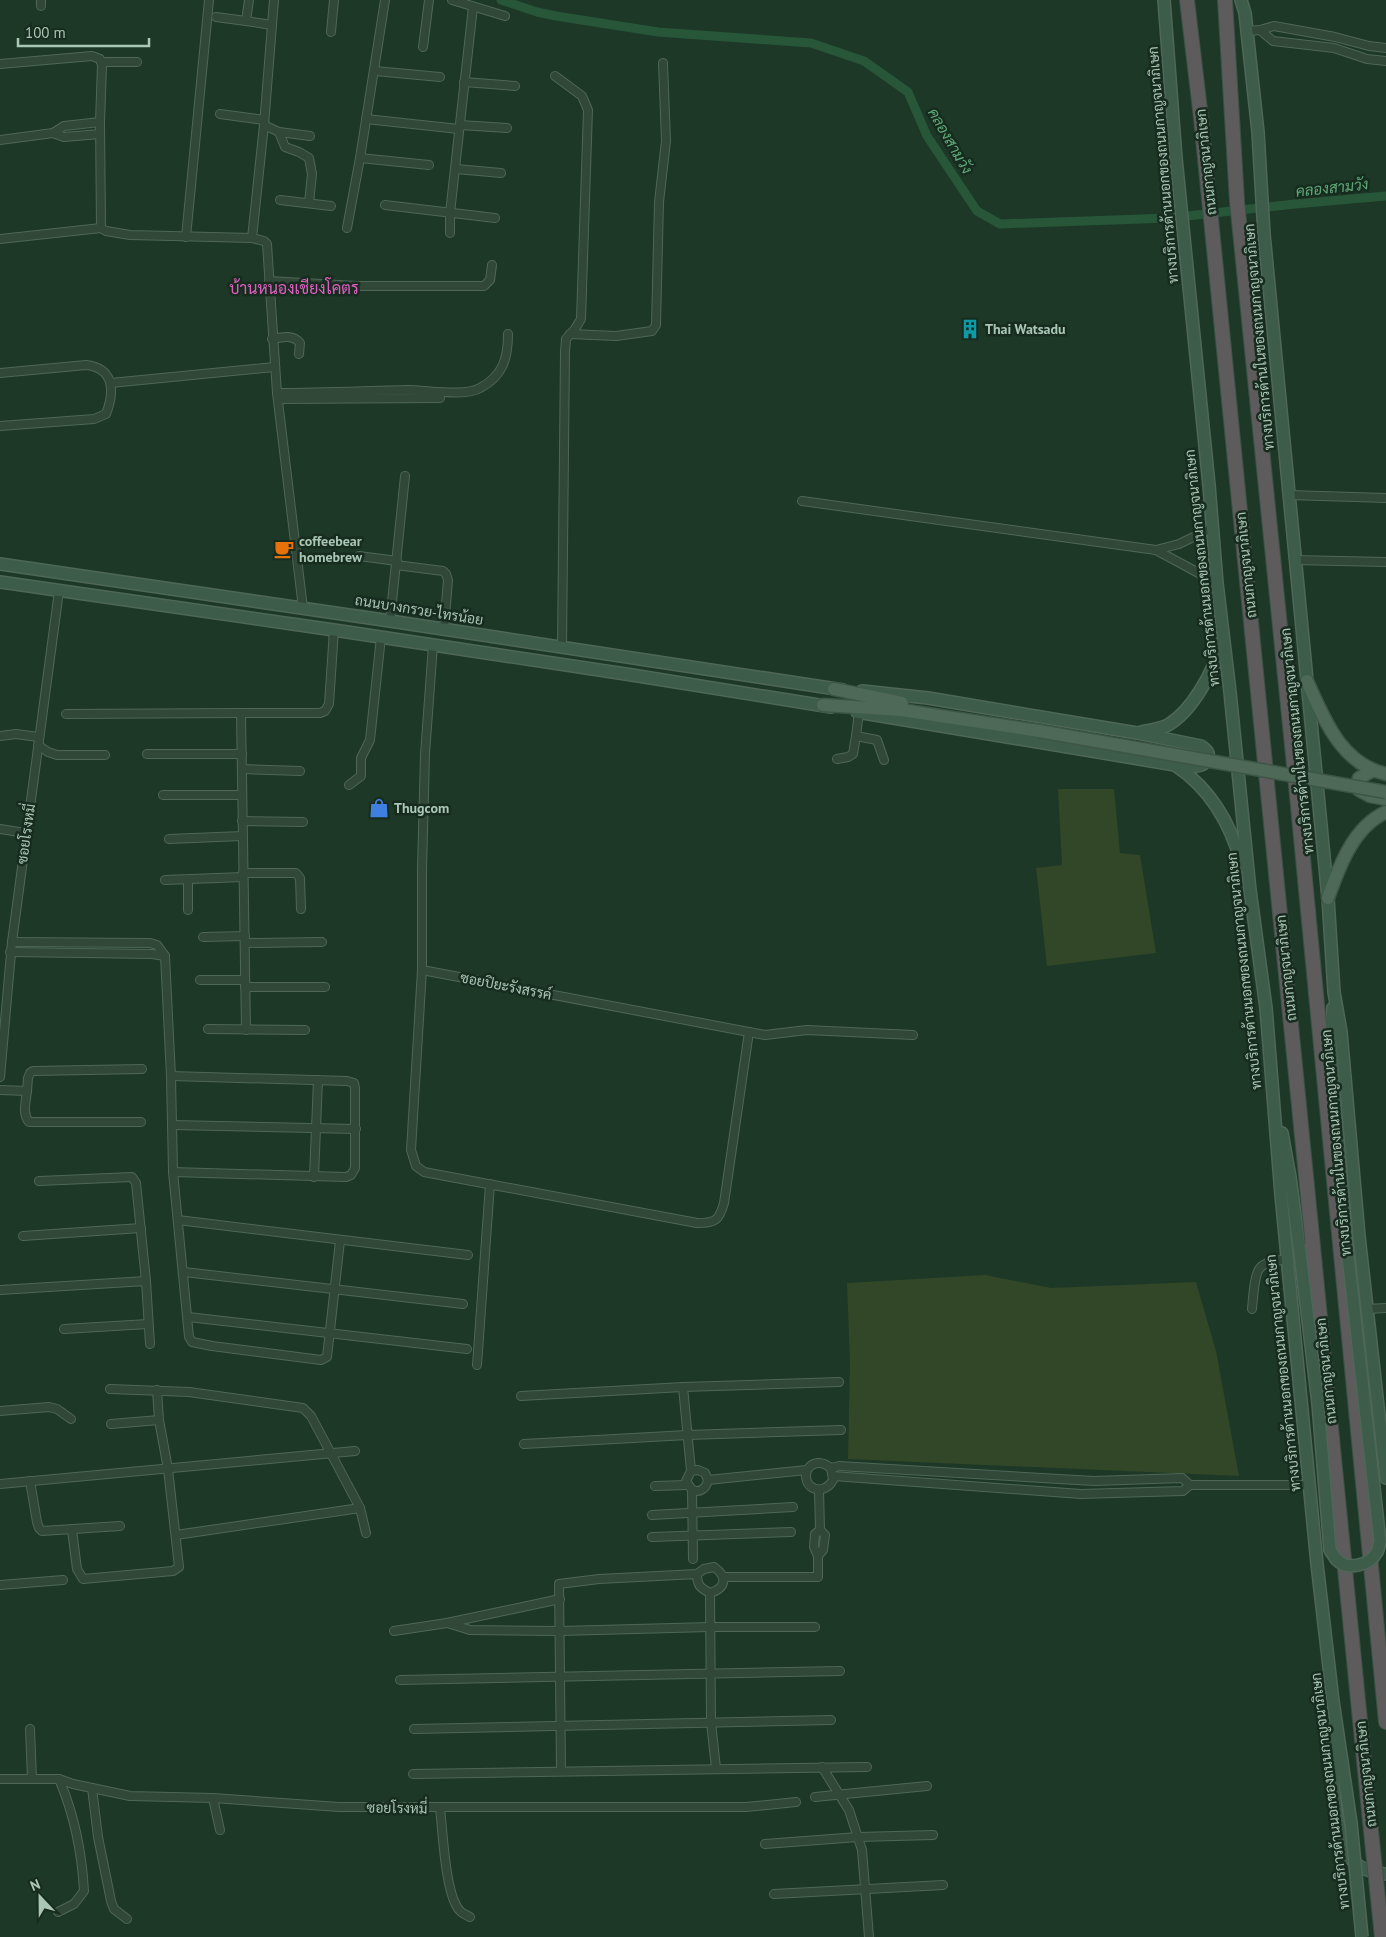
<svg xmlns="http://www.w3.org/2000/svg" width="1386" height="1937" font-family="'PT Sans',Sarabun,sans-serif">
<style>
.green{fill:#324628}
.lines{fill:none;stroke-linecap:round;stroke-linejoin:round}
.canal{stroke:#275639;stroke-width:9}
.minor-casing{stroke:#4e6758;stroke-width:10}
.secondary-casing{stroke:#4e6758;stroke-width:14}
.primary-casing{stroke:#3d5546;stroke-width:15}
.trunk-casing{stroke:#3b5245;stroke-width:16}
.minor{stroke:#314839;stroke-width:8}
.secondary{stroke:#3e5c4a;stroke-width:11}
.primary{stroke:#4e6958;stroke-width:12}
.trunk{stroke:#5e5b5d;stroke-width:14}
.secondary-bridge-casing{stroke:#4e6758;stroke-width:14;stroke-linecap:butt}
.primary-bridge-casing{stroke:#3d5546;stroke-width:15;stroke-linecap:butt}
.trunk-bridge-casing{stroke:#3b5245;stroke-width:16;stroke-linecap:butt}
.secondary-bridge{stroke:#3e5c4a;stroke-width:11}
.primary-bridge{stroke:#4e6958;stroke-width:12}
.trunk-bridge{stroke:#5e5b5d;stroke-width:14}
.labels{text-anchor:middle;stroke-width:5;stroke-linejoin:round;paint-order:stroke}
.street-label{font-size:14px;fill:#aac6b5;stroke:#172c1f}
.poi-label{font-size:14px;font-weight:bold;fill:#aac6b5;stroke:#172c1f;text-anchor:start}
.water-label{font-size:15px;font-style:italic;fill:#5fa979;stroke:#172c1f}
.quarter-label{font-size:16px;fill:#e05fc4;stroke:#172c1f}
</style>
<rect width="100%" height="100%" fill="#1d3827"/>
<!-- green -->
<g class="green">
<path d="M1058,789h56l6,64 20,2 16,98 -109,13 -11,-98 26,-3z"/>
<path d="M985,1275l66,13 145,-6 20,69 23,125 -391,-17 2,-97 -3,-79z"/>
</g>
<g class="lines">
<!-- canal -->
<path class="canal" d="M501,0l36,12 19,4 102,16 153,11 53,18 44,31 19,44 50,75 23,13 169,-6 126,-14 91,-8"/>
<defs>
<g id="minor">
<path d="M41,0v6"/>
<path d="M249,0l-3,21 26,4"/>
<path d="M452,0l53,16"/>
<path d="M216,17l30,4"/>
<path d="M1260,30l13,11 61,7 33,11 19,2"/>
<path d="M1247,31l13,-1 14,-4 61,11 34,9 17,2"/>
<path d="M331,32l3,-32"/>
<path d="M423,47l6,-47"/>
<path d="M101,62h36"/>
<path d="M0,64l92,-8 8,3 2,6 -2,57 1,106"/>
<path d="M375,71l65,6"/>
<path d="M555,76l27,20 6,14 -7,209 -6,10 -9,10 -1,13 -3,296"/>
<path d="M464,82l51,4"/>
<path d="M220,114l44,6"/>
<path d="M366,119l93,10"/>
<path d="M264,125l15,7 6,15 14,5 10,6 3,16 -3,29"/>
<path d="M460,125l47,3"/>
<path d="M279,132l31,4"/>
<path d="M53,133l11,4 36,-3"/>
<path d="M0,140l53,-7 11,-7 36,-4"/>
<path d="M360,158l69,7"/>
<path d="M456,169l45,4"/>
<path d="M280,200l51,6"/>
<path d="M385,205l110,13"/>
<path d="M347,228l13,-70 25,-158"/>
<path d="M450,233v-20l23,-206"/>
<path d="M186,237l23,-237"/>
<path d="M252,238l12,-113 10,-125"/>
<path d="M0,239l101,-11 5,3 24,4 122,3 12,3 3,3 10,149 26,215"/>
<path d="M269,281l87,5h128l6,-6 2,-15"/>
<path d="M570,334l46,2 36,-5 4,-6 3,-123 7,-61 -3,-78"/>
<path d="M272,339c10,-2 21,-5 28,4l-1,11"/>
<path d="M0,373l86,-8c28,3 29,26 20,49l-12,5 -94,7"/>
<path d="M111,383l163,-16"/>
<path d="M277,393c43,0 87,-2 131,-3 19,0 57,7 72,-2 23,-12 28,-30 28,-54"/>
<path d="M278,399l162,-1"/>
<path d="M1289,495l97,3"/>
<path d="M802,501l354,49 61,33"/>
<path d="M1156,550l23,-6 33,-16"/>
<path d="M359,556l38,5"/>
<path d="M1294,560l92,2"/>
<path d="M396,565l47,6 3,3 2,6 -4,49"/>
<path d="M390,621l15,-145"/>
<path d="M433,645l-8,109 -3,116v100l343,65 42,-5 106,5"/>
<path d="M859,712l-3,24 21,4 7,20"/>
<path d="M66,714l175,-1"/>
<path d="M0,736l16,-2 22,3"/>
<path d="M38,745l10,7 9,3h48"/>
<path d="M147,754h95"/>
<path d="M837,759l11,-2 5,-3 3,-18"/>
<path d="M242,769l58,2"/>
<path d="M349,785l12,-9v-18l9,-18 11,-103"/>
<path d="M163,795h78"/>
<path d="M242,821l61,1"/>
<path d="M0,829l25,4"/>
<path d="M169,839l73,-3"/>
<path d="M243,873h53l4,5 1,31"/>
<path d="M165,880l78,-3"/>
<path d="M188,910v-30"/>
<path d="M203,937l42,-1"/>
<path d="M12,942l138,1 7,2 8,11 6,120 2,96 16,165 3,5 20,4 109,14 6,-3 13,-116"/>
<path d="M245,943l77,-1"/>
<path d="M10,952l142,2 13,2"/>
<path d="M422,970l-11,180 5,16 8,6 273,51c18,0 22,-2 27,-20l25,-171"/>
<path d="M200,980h45"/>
<path d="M245,987h80"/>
<path d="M208,1029l97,1"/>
<path d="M246,1030l-5,-317h79l5,-2 4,-7 5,-74"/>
<path d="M171,1076l176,5 7,2 1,5v80l-4,7 -5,2 -173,-5"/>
<path d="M0,1077l12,-135 47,-351"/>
<path d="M0,1090l27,1 1,-13 2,-5 3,-2 109,-2"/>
<path d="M27,1091c-1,10 -5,23 2,31h112"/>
<path d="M172,1125l184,4"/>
<path d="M314,1177l4,-97"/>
<path d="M39,1181l93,-4 4,6 10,98"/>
<path d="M178,1220l290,35"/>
<path d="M23,1236l118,-8"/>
<path d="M184,1272l279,32"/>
<path d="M0,1290l146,-9 4,63"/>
<path d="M1252,1309c1,-9 2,-35 8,-41 6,-7 19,-7 27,-9"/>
<path d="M1367,1309l19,-1"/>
<path d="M188,1317l279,32"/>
<path d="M64,1329l84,-5"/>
<path d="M477,1365l13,-181"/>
<path d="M683,1387l8,84 -5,10 6,9c8,3 14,-1 16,-10l-3,-7 -7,-3 -7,1"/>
<path d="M110,1389l79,3 114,16 8,8 49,92 6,25"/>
<path d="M521,1396l162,-9 156,-5"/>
<path d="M0,1411l49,-4 8,2 14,10"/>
<path d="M111,1424l48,-4"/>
<path d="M524,1444l163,-9 154,-5"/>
<path d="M831,1468l8,-2 255,15 88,-3 8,7h119"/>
<path d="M833,1476l248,18 102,-3 7,-6"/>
<path d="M708,1480l99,-10c6,-9 15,-9 24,-2l2,12c-9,17 -32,9 -26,-10"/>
<path d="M30,1481l7,41 2,6 3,3 78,-5"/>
<path d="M0,1484l355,-33"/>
<path d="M655,1486l32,-1"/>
<path d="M692,1490l1,69"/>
<path d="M652,1515l141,-8"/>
<path d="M72,1530l5,39 6,10 90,-8 6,-4 -11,-98 -9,-49 -2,-30"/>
<path d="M176,1535l184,-27"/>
<path d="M652,1537l139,-5"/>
<path d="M818,1556l-4,-9 1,-13 5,-4"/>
<path d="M723,1577h95v-21l5,-6 2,-15 -5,-5 -1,-40"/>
<path d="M0,1585l63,-5"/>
<path d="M710,1593l1,129 5,46"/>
<path d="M447,1623l23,7 90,1 150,-4h105"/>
<path d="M394,1631l53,-8 113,-24"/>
<path d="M400,1680l440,-9"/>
<path d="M30,1729l2,50"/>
<path d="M414,1729l417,-9"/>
<path d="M822,1767l27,43 13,40 7,87"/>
<path d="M561,1771l-2,-187 40,-5 98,-5 7,-5 10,-2c14,10 12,21 -4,26 -10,-5 -13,-8 -13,-19"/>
<path d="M413,1774l454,-7"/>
<path d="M0,1779h59l14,5 57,12 83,2 126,9h407l50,-5"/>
<path d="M92,1788l6,49 13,64 3,8 13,10"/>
<path d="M815,1797l112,-11"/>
<path d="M213,1798l7,32"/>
<path d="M440,1809c3,24 5,76 16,96 3,7 8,9 14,12"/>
<path d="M765,1844l93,-7 75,-2"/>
<path d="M774,1894l169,-9"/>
<path d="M58,1912l16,-8 10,-13c-2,-37 -10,-77 -25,-112"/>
</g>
<g id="secondary">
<path d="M1164,0l12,158 33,327 8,98 13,109 20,198 16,118 15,187 36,369 16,137 18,122"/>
<path d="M1241,0l4,13 13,119 6,102 64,664 6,94 7,40 18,204 27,242"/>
<path d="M0,564l390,57 453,69"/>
<path d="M0,582l334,48 298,45 199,32"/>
<path d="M857,712l318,53c10,1 29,5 33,-7 2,-6 -3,-9 -7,-12l-64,-13 -209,-35 -66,-7"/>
<path d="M1141,732c9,-2 19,-3 27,-7 24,-14 47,-55 52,-81"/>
<path d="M1176,766c35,23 55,59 66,99"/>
<path d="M1333,1008l-3,31 16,199"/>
<path d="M1282,1133l8,44 9,68"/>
<path d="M1333,1725c-2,30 0,107 16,131 7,12 24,17 37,18"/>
</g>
<g id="primary">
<path d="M1307,681c17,38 34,83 79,93"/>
<path d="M834,689l68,14"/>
<path d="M823,705l78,5 138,21"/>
<path d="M1372,771l-13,7 -2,7 2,5 11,6 16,3"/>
<path d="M1328,898c11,-31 25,-71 58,-86"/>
</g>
<g id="trunk">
<path d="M1187,0l14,118 169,1703"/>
<path d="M1225,0l12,201 58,574 91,947"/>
</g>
</defs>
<!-- minor casing -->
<use href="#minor" class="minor-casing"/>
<!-- secondary casing -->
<use href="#secondary" class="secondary-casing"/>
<!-- primary casing -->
<use href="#primary" class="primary-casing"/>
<!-- trunk casing -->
<use href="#trunk" class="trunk-casing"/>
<!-- minor -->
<use href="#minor" class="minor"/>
<!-- secondary -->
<use href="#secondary" class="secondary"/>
<!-- primary -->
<use href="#primary" class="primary"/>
<!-- trunk -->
<use href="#trunk" class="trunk"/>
<defs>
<g id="secondary-bridge">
<path d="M1299,1245l19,159 12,146c2,3 5,8 7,10 11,11 33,5 40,-8 2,-3 2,-8 3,-11l-34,-303"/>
<path d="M1351,1823l11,114"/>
</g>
<path id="primary-bridge" d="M1039,731l347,61"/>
<path id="trunk-bridge" d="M1370,1821l12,116"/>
</defs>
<!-- secondary-bridge casing -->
<use href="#secondary-bridge" class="secondary-bridge-casing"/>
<!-- primary-bridge casing -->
<use href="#primary-bridge" class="primary-bridge-casing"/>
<!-- trunk-bridge casing -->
<use href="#trunk-bridge" class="trunk-bridge-casing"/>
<!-- secondary-bridge -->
<use href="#secondary-bridge" class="secondary-bridge"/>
<!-- primary-bridge -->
<use href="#primary-bridge" class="primary-bridge"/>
<!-- trunk-bridge -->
<use href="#trunk-bridge" class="trunk-bridge"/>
</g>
<!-- icons -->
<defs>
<symbol id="building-bare" viewBox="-9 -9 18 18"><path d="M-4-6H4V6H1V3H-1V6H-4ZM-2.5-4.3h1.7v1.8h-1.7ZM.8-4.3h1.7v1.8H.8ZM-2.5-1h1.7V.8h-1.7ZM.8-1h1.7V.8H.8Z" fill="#0f9aa8" stroke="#172c1f" stroke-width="2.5" paint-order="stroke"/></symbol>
<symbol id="cafe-bare" viewBox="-9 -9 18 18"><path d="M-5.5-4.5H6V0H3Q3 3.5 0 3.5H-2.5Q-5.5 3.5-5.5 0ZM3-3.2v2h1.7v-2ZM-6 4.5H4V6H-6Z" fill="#e8710a" stroke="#172c1f" stroke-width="2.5" paint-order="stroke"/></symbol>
<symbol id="shop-bare" viewBox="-9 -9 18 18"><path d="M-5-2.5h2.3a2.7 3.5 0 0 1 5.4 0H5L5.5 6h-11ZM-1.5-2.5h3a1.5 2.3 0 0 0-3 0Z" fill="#3f7fe0" stroke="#172c1f" stroke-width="2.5" paint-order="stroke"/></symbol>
</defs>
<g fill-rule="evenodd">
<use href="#building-bare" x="956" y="315" width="28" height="28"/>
<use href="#cafe-bare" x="270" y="535" width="28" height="28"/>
<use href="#shop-bare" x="365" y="794" width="28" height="28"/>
</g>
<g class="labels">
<!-- street labels -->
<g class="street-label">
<text transform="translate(1206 162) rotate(-96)" y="5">ถนนกาญจนาภิเษก</text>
<text transform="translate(1163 165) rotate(-95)" y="5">ทางบริการด้านนอกของถนนกาญจนาภิเษก</text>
<text transform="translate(1259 337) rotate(-95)" y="5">ทางบริการด้านในของถนนกาญจนาภิเษก</text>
<text transform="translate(1246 565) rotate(-96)" y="5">ถนนกาญจนาภิเษก</text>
<text transform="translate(1202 568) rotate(-96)" y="5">ทางบริการด้านนอกของถนนกาญจนาภิเษก</text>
<text transform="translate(419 610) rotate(9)" y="5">ถนนบางกรวย-ไทรน้อย</text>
<text transform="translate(1297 741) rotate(-96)" y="5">ทางบริการด้านในของถนนกาญจนาภิเษก</text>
<text transform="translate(26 834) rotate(-82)" y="5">ซอยโรงหมี่</text>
<text transform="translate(1286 968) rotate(-96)" y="5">ถนนกาญจนาภิเษก</text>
<text transform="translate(1244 971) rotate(-96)" y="5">ทางบริการด้านนอกของถนนกาญจนาภิเษก</text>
<text transform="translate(506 986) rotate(11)" y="5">ซอยปิยะรังสรรค์</text>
<text transform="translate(1336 1143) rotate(-95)" y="5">ทางบริการด้านในของถนนกาญจนาภิเษก</text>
<text transform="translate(1326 1371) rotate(-96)" y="5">ถนนกาญจนาภิเษก</text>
<text transform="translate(1283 1373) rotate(-96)" y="5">ทางบริการด้านนอกของถนนกาญจนาภิเษก</text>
<text transform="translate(1366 1774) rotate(-96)" y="5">ถนนกาญจนาภิเษก</text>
<text transform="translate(1330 1791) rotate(-97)" y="5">ทางบริการด้านนอกของถนนกาญจนาภิเษก</text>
<text transform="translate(397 1808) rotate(1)" y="5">ซอยโรงหมี่</text>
</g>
<!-- poi labels -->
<g class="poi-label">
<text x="985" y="334">Thai Watsadu</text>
<text x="299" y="546">coffeebear<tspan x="299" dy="16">homebrew</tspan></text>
<text x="394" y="813">Thugcom</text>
</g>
<!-- water labels -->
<g class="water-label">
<text transform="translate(950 141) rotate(60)" y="5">คลองสามวัง</text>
<text transform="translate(1332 188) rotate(-6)" y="5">คลองสามวัง</text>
</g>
<!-- quarter labels -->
<g class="quarter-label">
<text x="294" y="294">บ้านหนองเชียงโคตร</text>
</g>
</g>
<!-- north arrow -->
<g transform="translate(40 1897) rotate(338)" stroke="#172c1f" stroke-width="4" paint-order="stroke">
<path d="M0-4L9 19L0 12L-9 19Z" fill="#aac6b5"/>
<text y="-8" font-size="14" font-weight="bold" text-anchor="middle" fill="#aac6b5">N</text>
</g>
<!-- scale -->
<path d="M18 38v8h131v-8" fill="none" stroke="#aac6b5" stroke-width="2.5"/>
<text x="25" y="38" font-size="15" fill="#aac6b5" stroke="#172c1f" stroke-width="4" paint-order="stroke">100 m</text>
</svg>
